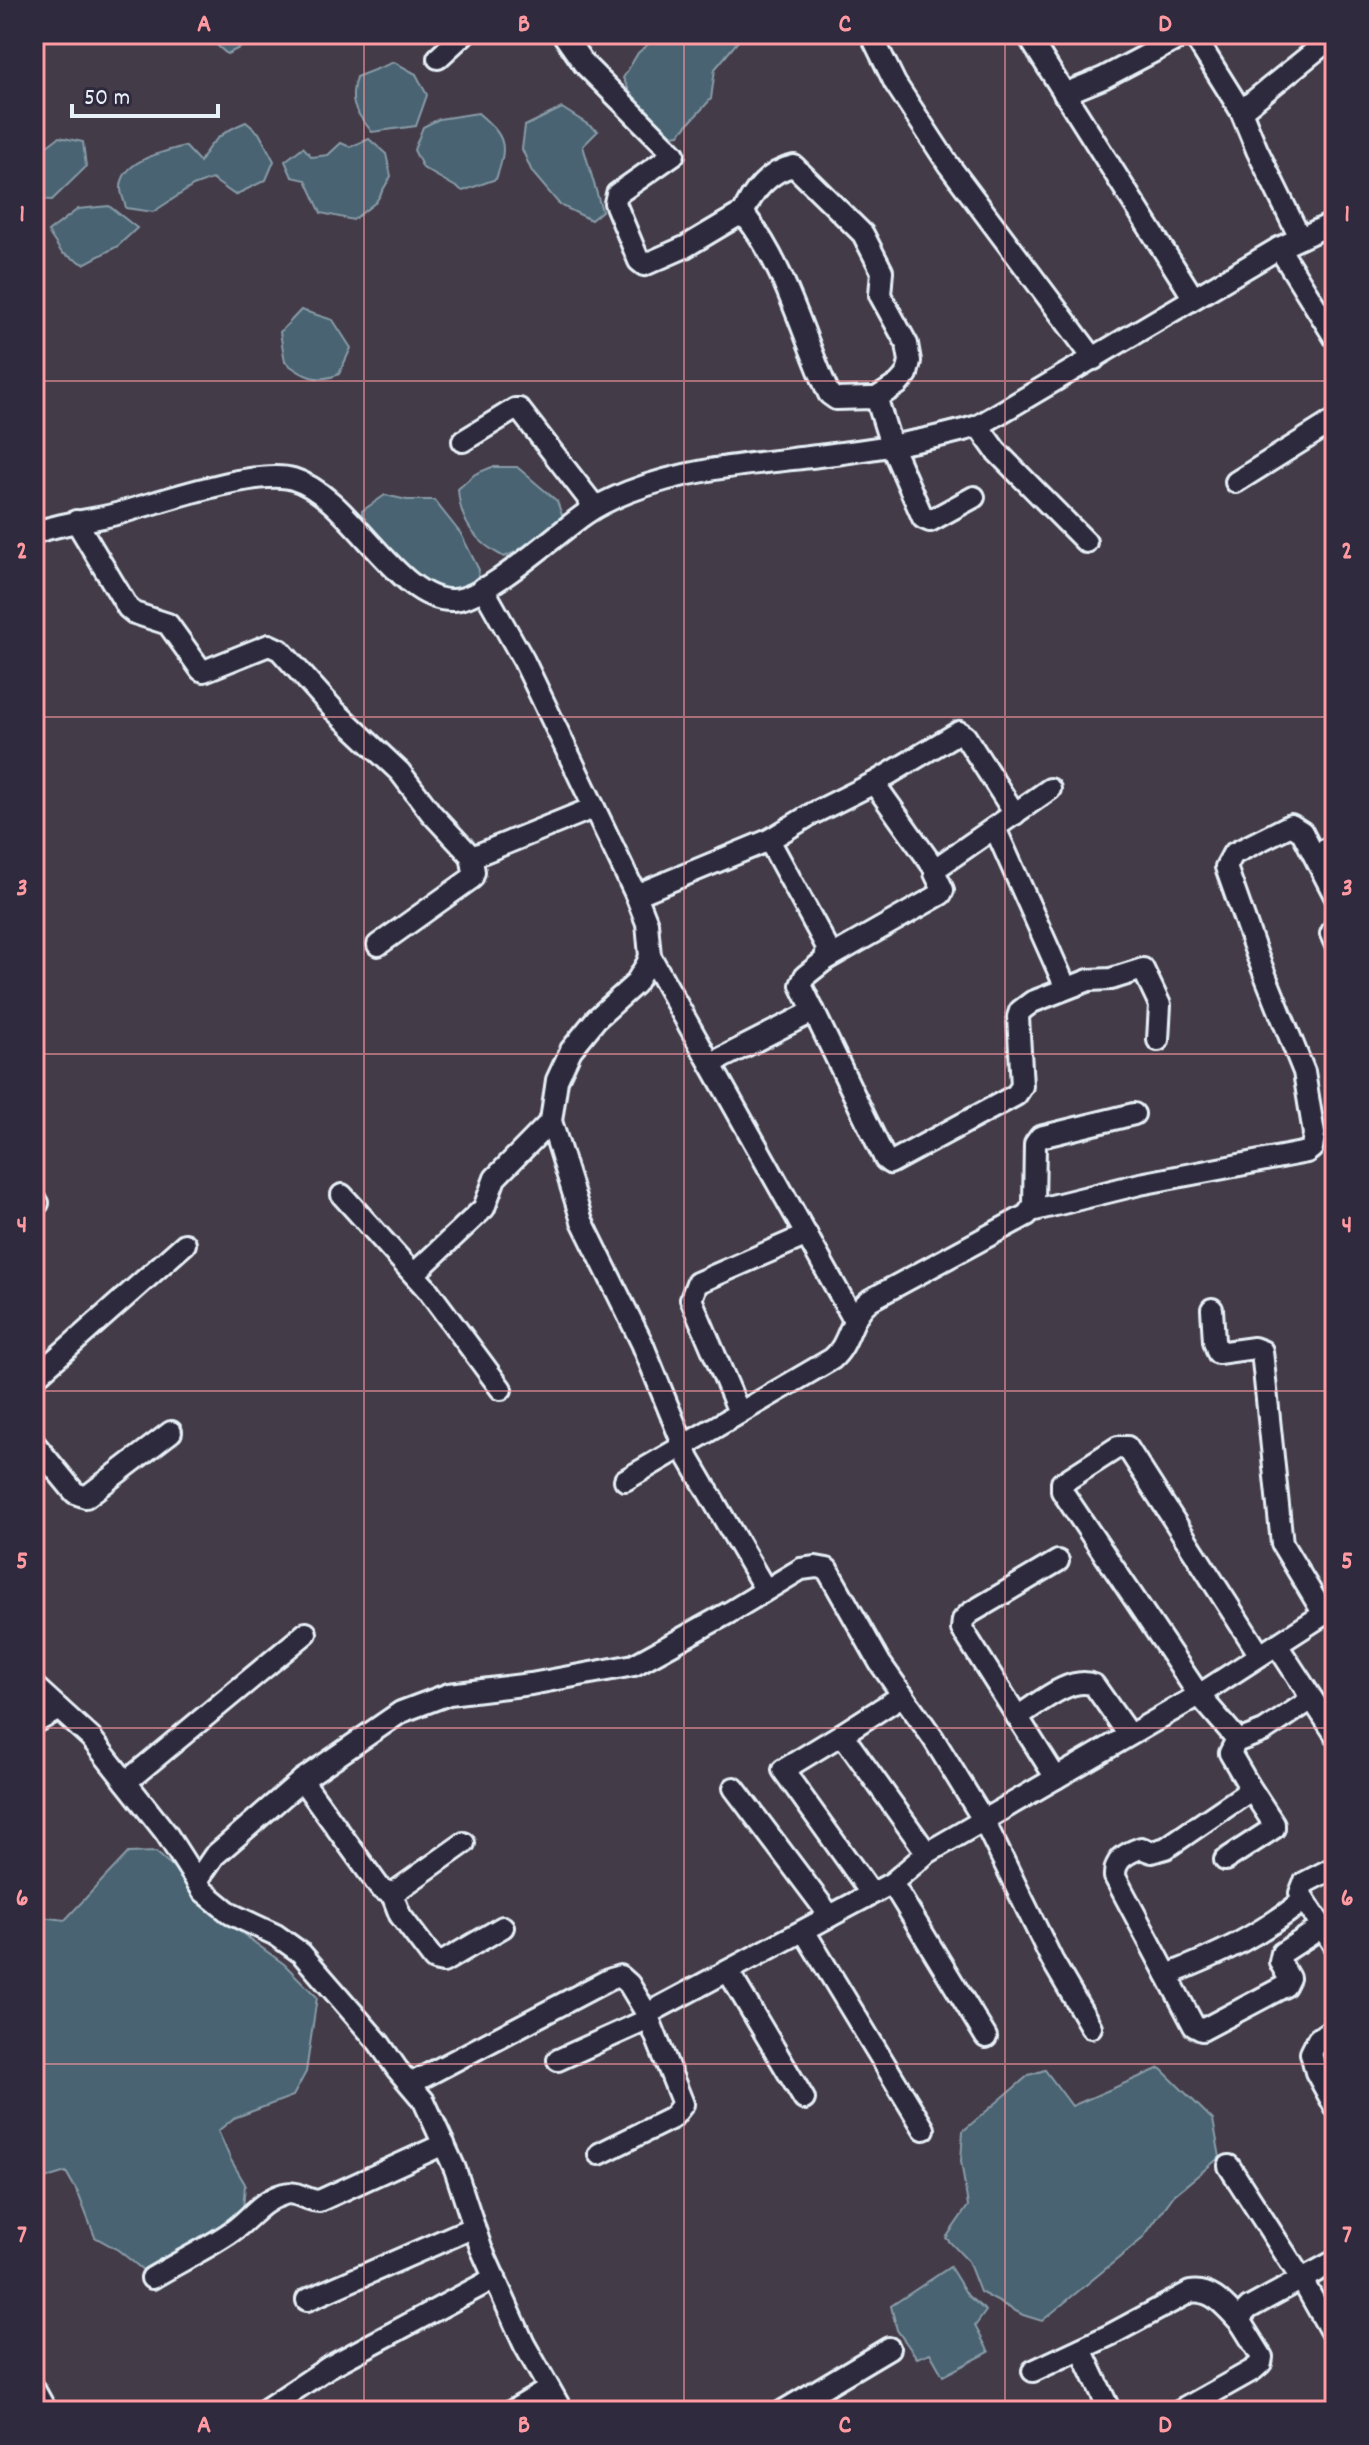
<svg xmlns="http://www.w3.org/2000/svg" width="1369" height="2445" font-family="Dekko,sans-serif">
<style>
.water{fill:#4a6372;stroke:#899ca8;stroke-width:2}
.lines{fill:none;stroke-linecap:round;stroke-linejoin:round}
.minor-casing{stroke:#e8f1f8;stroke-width:26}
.minor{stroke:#2f2a3d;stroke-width:20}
.grid{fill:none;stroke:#ff9aa2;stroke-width:2;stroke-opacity:0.55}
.neatline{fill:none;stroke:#ff9aa2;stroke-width:3}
.grid-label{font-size:26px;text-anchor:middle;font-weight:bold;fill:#ff9aa2}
</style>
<rect width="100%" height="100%" fill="#443b48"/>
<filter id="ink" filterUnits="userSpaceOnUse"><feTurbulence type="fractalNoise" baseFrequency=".0125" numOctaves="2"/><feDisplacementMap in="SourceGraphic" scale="16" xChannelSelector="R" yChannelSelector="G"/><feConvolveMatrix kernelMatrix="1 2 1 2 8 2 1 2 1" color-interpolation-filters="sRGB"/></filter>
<g filter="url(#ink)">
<!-- water -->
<g class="water">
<path d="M204,34h56v4l-33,16z"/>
<path d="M660,34h84l-29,35 -4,30 -32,35 -19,3 -22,-28 -15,-31 15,-25z"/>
<path d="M394,62l22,12 11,21 -11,31 -44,6c-17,-21 -24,-28 -16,-55z"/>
<path d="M562,108l36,23 -15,15 19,65 -11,9 -31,-15 -28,-33 -10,-23 3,-23z"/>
<path d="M478,113c28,24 30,31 18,66l-33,12 -40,-23 -9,-18 9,-23 16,-8z"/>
<path d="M246,122l13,11 15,28 -8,19 -31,15 -23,-16 -19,7 -40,26 -27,-4c-1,-6 -5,-13 -5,-19 -1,-29 43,-37 64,-43l15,16c10,-21 24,-31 46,-40z"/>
<path d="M59,137l24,5 3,25 -34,33 -18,-1v-43z"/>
<path d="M369,139l17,15 5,22 -15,26 -23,18 -32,-7 -15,-33 -14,-3 -7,-16 18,-14 9,10 16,-2 13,-12 9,4z"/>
<path d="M109,206l28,22 -19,18 -34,18 -22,-11 -14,-21 30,-23z"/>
<path d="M301,310l32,10 18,28 -12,26c-22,10 -36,2 -54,-12l-5,-30z"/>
<path d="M492,467h25l40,34 6,17 -24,24 -35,15c-29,-15 -44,-35 -46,-68l17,-15z"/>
<path d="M385,495l22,5h27l27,34 18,36 -4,19 -27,9 -50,-31 -33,-31 -3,-25z"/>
<path d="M156,1852l39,34 22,29 67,49 33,33 -11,75 -13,24 -59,22 -16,13 13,29 14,24 -2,26 -11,17 -84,47 -30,-24 -23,-13 -17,-44 -12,-21 -32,10v-266l31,4 63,-67z"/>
<path d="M1160,2068l53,52 7,37 -46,38 -32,44 -100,82 -19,-6 -43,-23 -12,-31 -22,-23 22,-32 -7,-45 2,-30 66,-56 16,-5 27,36z"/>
<path d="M950,2267l18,29 18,15 -11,15 14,26 -46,24 -13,-23 -13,5 -20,-28 -6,-24z"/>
</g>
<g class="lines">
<defs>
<g id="minor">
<path d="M563,34l21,30 90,90 -57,40 -2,9 24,58 5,4 41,-18 52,-31 10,2c39,51 56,118 82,176l7,5 36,-1 6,5 13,42 32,73 7,3 44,-24"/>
<path d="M871,34l24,49 53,81 146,195"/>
<path d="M1027,34l166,263"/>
<path d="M1193,34l48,77 16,39 43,88"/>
<path d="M438,58l26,-24"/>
<path d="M1064,94l39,-16 84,-44"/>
<path d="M1241,111l94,-76"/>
<path d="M743,215c8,-22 26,-44 51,-49l69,68 19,37 -2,24 27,49 3,17 -3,13 -9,10 -23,15"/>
<path d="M1279,248l56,90"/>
<path d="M978,426l18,25 90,91"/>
<path d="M463,441l52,-32h4l76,98"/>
<path d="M1236,482l99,-62"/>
<path d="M76,521l52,87 6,5 34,11 33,46 3,1 65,-26 11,5 54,60 66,62 31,41 42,45"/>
<path d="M34,533c27,-10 55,-12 82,-19 41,-11 140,-46 177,-35 58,17 105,125 161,121 33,-2 102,-66 131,-86 13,-9 28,-16 43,-22 68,-27 142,-29 214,-39 46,-6 92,-14 136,-27l301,-178 56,-26"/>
<path d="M483,588l41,73 112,234 11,28 3,33 -3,8 -12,20 -39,35 -25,31 -14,30 -6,41 31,100 60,122 47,116 76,130"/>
<path d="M874,783l61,86"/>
<path d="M995,828l71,160"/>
<path d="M769,840l58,107 -2,13 -20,16 -4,9 84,174 5,4 126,-68 6,-9 -4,-69 2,-6 12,-9 57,-22 22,-1 32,-10 17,36 -2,35"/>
<path d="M1315,856l20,-12"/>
<path d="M636,895l133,-55 41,-25 64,-32 85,-51 6,4 50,78"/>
<path d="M1335,926l-4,8 4,9"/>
<path d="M378,945l94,-67 2,-6 -2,-12 5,-5 116,-47"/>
<path d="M650,956l203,362"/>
<path d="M825,960l116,-66 2,-4 -8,-17v-4l115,-80"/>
<path d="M712,1063l102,-52"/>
<path d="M342,1195l85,94 74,100"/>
<path d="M34,1206l4,-3"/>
<path d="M1031,1211l109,-27 167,-32 5,-4 2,-14 -10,-62 -47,-117 -31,-88 7,-13 58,-29 11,7 33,64"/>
<path d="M414,1274l70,-66 11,-30 56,-57"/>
<path d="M1212,1309l2,32 4,12 36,-5 8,3 20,193 42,70"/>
<path d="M34,1378l151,-134"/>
<path d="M739,1412l-48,-113 6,-16 110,-48"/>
<path d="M34,1443l41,50 11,4 85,-65"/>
<path d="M625,1480l207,-121c19,-16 17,-43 38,-59l157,-85 7,-10 1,-61 5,-7 94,-23"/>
<path d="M1277,1645l58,89"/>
<path d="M1260,1655l-133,-208h-9l-56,36v8l137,204 38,44 -7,14 18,31 -3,10 -79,54 -14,4 -11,-4c-15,5 -27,12 -26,29l79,149 8,4 83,-44 4,-8 -9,-16 2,-9 40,-26"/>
<path d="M34,1686l57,52 75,95 37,58 28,23 45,21 25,18 78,90 18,26 27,32 31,68 26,79 43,96 38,67"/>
<path d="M1017,1717c20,-12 53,-42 77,-32l35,50"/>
<path d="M34,1723l25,-14"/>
<path d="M842,1734l61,-39"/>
<path d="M1238,1741l26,-10 48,-32"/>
<path d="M1056,1778l-94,-149 1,-9 7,-7 88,-52"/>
<path d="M302,1780l78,108 12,6 72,-51"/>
<path d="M126,1782l180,-149"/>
<path d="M734,1788l96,128"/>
<path d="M1225,1860l49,-32v-4l-26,-40"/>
<path d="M1335,1867l-31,16 -4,10 35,54"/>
<path d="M197,1881l17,-25 88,-76 99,-68 48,-18 82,-10 103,-19 96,-53 71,-43 15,-2 11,2 53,94 53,75 51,83 68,139 39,67"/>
<path d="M892,1883l94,154"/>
<path d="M871,1893l-88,-123 59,-36 85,119"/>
<path d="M392,1894l8,21 34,45 9,2 60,-35"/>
<path d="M804,1931l120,198"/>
<path d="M728,1971l76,128"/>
<path d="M1167,1975c52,-20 93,-40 137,-75"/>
<path d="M1335,2027l-17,12 -7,14 5,19 19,35"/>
<path d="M558,2060l91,-41"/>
<path d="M410,2084l198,-104 12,-4 9,8 18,30 245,-131 35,-30 272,-158 136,-88"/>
<path d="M599,2154l73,-36 11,-14 -36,-90"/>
<path d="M1229,2166l73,114 33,59"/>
<path d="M152,2278c25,-15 52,-28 76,-44 20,-12 31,-33 56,-40 12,-4 23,7 35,7l125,-57"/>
<path d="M307,2300l167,-73"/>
<path d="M1081,2349l29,62"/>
<path d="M1033,2371l77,-36 80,-43c23,-4 37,17 51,31"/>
<path d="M34,2389l12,22"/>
<path d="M263,2411l66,-44 166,-89"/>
<path d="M512,2411l37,-22"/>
<path d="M783,2411l106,-63"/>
<path d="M1180,2411l73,-41 8,-7 1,-6 -21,-34v-7l8,-8 86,-47"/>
</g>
</defs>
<!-- minor casing -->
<use href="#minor" class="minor-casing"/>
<!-- minor -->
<use href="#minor" class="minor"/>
</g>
</g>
<!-- grid -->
<path class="grid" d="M364,34v2377M684,34v2377M1005,34v2377M34,381h1301M34,717h1301M34,1054h1301M34,1391h1301M34,1728h1301M34,2064h1301"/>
<!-- margin -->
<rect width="1369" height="2445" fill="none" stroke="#2f2a3d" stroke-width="88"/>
<!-- scale -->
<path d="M72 104v12h146v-12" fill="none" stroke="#e8f1f8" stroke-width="4"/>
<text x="84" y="104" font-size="24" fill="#e8f1f8" stroke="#2f2a3d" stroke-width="6" paint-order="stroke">50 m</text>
<rect x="44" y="44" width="1281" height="2357" class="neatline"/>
<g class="grid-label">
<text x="204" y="31">A</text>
<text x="524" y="31">B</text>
<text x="845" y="31">C</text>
<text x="1165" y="31">D</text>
<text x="22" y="221">1</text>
<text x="1347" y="221">1</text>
<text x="22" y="558">2</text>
<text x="1347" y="558">2</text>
<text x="22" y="895">3</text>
<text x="1347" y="895">3</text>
<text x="22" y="1232">4</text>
<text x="1347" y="1232">4</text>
<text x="22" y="1568">5</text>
<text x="1347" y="1568">5</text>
<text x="22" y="1905">6</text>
<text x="1347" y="1905">6</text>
<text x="22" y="2242">7</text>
<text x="1347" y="2242">7</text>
<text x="204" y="2432">A</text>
<text x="524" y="2432">B</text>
<text x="845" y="2432">C</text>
<text x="1165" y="2432">D</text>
</g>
</svg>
